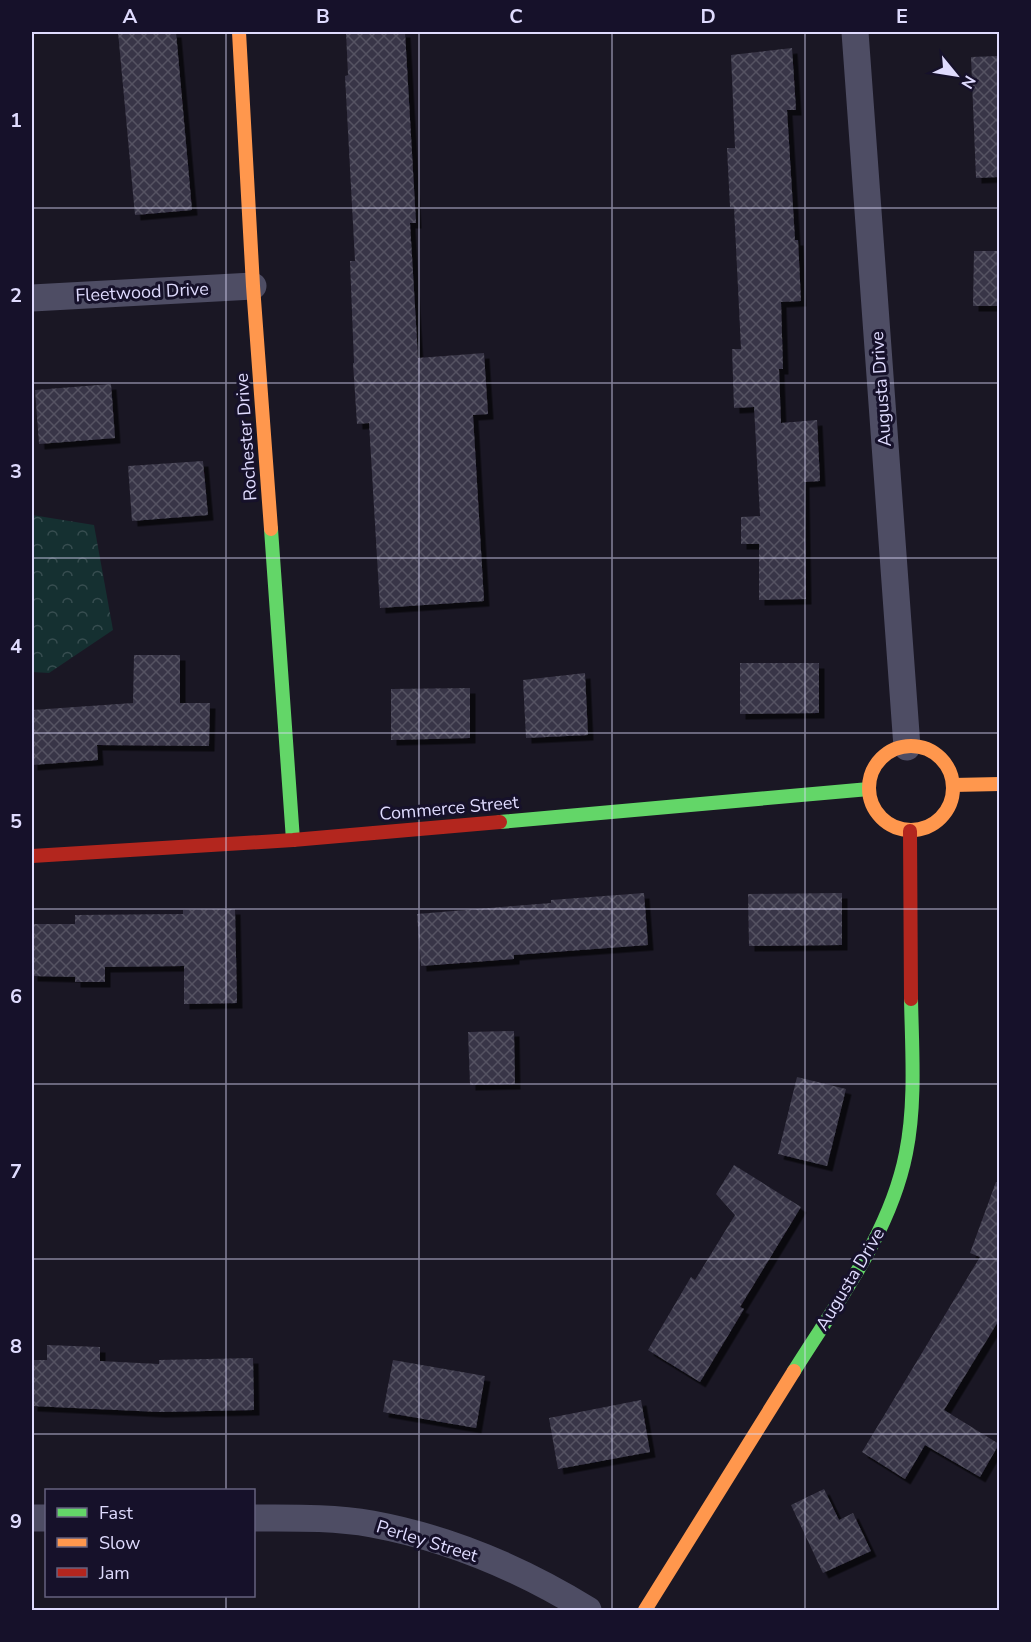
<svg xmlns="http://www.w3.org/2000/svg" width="1031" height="1642" font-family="'Nunito Sans',sans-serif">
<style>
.forest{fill:url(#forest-crowns)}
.building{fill:url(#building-cross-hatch);filter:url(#shadow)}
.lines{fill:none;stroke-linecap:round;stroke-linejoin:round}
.street{stroke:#4e4d64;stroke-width:27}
.fast{stroke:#63d668;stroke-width:14}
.slow{stroke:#ff974d;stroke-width:14}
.jam{stroke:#b3261e;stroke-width:14}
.grid{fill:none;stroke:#dfdbfe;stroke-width:1.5;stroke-opacity:0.55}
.labels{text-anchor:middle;stroke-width:6;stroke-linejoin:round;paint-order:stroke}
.street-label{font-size:18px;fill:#dfdbfe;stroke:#16112a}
.neatline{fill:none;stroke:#dfdbfe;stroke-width:2}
.grid-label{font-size:20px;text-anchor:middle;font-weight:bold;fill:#dfdbfe}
</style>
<defs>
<pattern id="forest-crowns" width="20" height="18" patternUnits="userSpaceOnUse" patternTransform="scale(1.5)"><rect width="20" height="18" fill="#153031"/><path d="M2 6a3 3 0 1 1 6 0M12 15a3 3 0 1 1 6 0" fill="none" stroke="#374d50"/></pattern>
<pattern id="building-cross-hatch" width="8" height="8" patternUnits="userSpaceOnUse" patternTransform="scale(1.5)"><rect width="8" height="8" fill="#383546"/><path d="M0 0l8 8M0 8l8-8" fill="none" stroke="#545262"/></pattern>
<filter id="shadow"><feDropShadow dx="5.5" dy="5.5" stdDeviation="0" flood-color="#0009"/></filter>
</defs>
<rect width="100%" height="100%" fill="#1a1724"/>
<!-- forest -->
<path class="forest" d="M32,515l62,10 19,105 -64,43 -17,-1z"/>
<!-- building -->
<g class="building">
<path d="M118,32h58l16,178 -57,5z"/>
<path d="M346,32h59l11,191h-6l8,135 66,-5 4,61 -15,1 11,186 -104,7 -11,-185 -12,1 -4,-61h1l-4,-102h5l-10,-185 3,-1z"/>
<path d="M792,48l4,62h-9l8,130h3l3,61 -20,1 2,67h-4l2,54 36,-3 3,61 -16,1 2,117 -47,1v-56h-18v-27l19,-1 -6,-109 -20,1 -2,-59h9l-7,-142h-4l-3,-59h8l-4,-93z"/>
<path d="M999,56v121l-23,1 -5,-121z"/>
<path d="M974,251h25v55h-26z"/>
<path d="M111,384l4,54 -76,6 -4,-54z"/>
<path d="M203,461l5,54 -76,6 -4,-55z"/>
<path d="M134,655h46v48h30l-1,43 -112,-1 1,15 -66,5v-55l101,-7z"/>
<path d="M740,663h79v50l-79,1z"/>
<path d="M585,673l3,62 -62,3 -3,-58z"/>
<path d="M470,688v50l-79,2v-51z"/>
<path d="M644,893l4,52 -134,10v4l-93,7 -4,-52 134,-11v-3z"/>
<path d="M842,893v52l-93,1 -1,-52z"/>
<path d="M235,909l2,94 -53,1v-38l-79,1v15h-30v-5l-43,-1v-52h43v-9l108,-1v-4z"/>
<path d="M514,1031l1,53 -45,1 -2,-53z"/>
<path d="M797,1077l49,12 -19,77 -49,-12z"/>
<path d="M734,1165l67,42 -61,100 4,2 -44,73 -52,-32 43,-73 4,3 40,-65 -19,-21z"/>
<path d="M996,1182h3v138l-55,90 55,34 -19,33 -55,-32 -20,34 -43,-27 118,-195 -10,-4z"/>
<path d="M47,1345l53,2v14l59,3v-4l94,-2 1,52 -94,2 -128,-6 1,-46h14z"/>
<path d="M393,1360l92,16 -9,52 -93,-16z"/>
<path d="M641,1400l9,52 -92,17 -9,-51z"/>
<path d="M824,1489l15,31 14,-7 18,38 -48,22 -32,-68z"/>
</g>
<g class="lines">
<!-- street -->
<g class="street">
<path d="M855,32l52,715"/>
<path d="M32,298l221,-12"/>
<path d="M32,1518h14"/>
<path d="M254,1518c39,0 79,-1 118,6 76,14 151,46 216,86"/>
</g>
<!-- fast -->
<g class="fast">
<path d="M271,529l22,311"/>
<path d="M500,822l369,-33"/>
<path d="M794,1371c43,-69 96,-137 112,-218 10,-50 6,-103 5,-154"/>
</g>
<!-- slow -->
<g class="slow">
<path d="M239,32l14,254 18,243"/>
<circle cx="911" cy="788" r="42"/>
<path d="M953,785l47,-1"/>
<path d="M645,1610l149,-239"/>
</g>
<!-- jam -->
<g class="jam">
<path d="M910,831l1,168"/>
<path d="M32,856l261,-16 207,-18"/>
</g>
</g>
<!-- grid -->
<path class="grid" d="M226,32v1458M419,32v1578M612,32v1578M805,32v1578M32,208h968M32,383h968M32,558h968M32,733h968M32,909h968M32,1084h968M32,1259h968M32,1434h968M226,1596v14"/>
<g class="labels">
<!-- street labels -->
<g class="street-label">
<text transform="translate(142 292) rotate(-3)" y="6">Fleetwood Drive</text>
<text transform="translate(881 389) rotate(-94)" y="6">Augusta Drive</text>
<text transform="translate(246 437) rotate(-94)" y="6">Rochester Drive</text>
<text transform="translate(449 808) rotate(-5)" y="6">Commerce Street</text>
<text transform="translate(850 1279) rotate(-59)" y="6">Augusta Drive</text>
<text transform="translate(427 1541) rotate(17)" y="6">Perley Street</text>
</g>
</g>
<!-- border -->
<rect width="1031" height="1642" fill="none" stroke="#16112a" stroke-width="66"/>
<!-- legend -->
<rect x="45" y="1489" width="210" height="108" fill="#16112a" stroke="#66627f" stroke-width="1.5"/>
<rect x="57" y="1508" width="30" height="9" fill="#63d668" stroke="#66627f" stroke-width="1.5"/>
<text x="99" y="1519" font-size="18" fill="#dfdbfe">Fast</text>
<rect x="57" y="1538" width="30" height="9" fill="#ff974d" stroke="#66627f" stroke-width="1.5"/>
<text x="99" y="1549" font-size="18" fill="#dfdbfe">Slow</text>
<rect x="57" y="1568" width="30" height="9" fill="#b3261e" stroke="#66627f" stroke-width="1.5"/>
<text x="99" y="1579" font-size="18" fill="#dfdbfe">Jam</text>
<!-- north arrow -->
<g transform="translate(956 75) rotate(120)" stroke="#16112a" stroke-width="4.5" paint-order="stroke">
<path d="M0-4.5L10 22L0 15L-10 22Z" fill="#dfdbfe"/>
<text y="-9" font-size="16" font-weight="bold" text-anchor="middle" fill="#dfdbfe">N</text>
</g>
<rect x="33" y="33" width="965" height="1576" class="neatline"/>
<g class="grid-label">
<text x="130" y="23">A</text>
<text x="323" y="23">B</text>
<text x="516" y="23">C</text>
<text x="708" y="23">D</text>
<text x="902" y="23">E</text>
<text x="16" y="127">1</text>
<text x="16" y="302">2</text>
<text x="16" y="478">3</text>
<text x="16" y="653">4</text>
<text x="16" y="828">5</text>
<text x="16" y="1003">6</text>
<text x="16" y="1178">7</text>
<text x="16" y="1353">8</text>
<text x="16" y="1528">9</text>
</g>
</svg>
